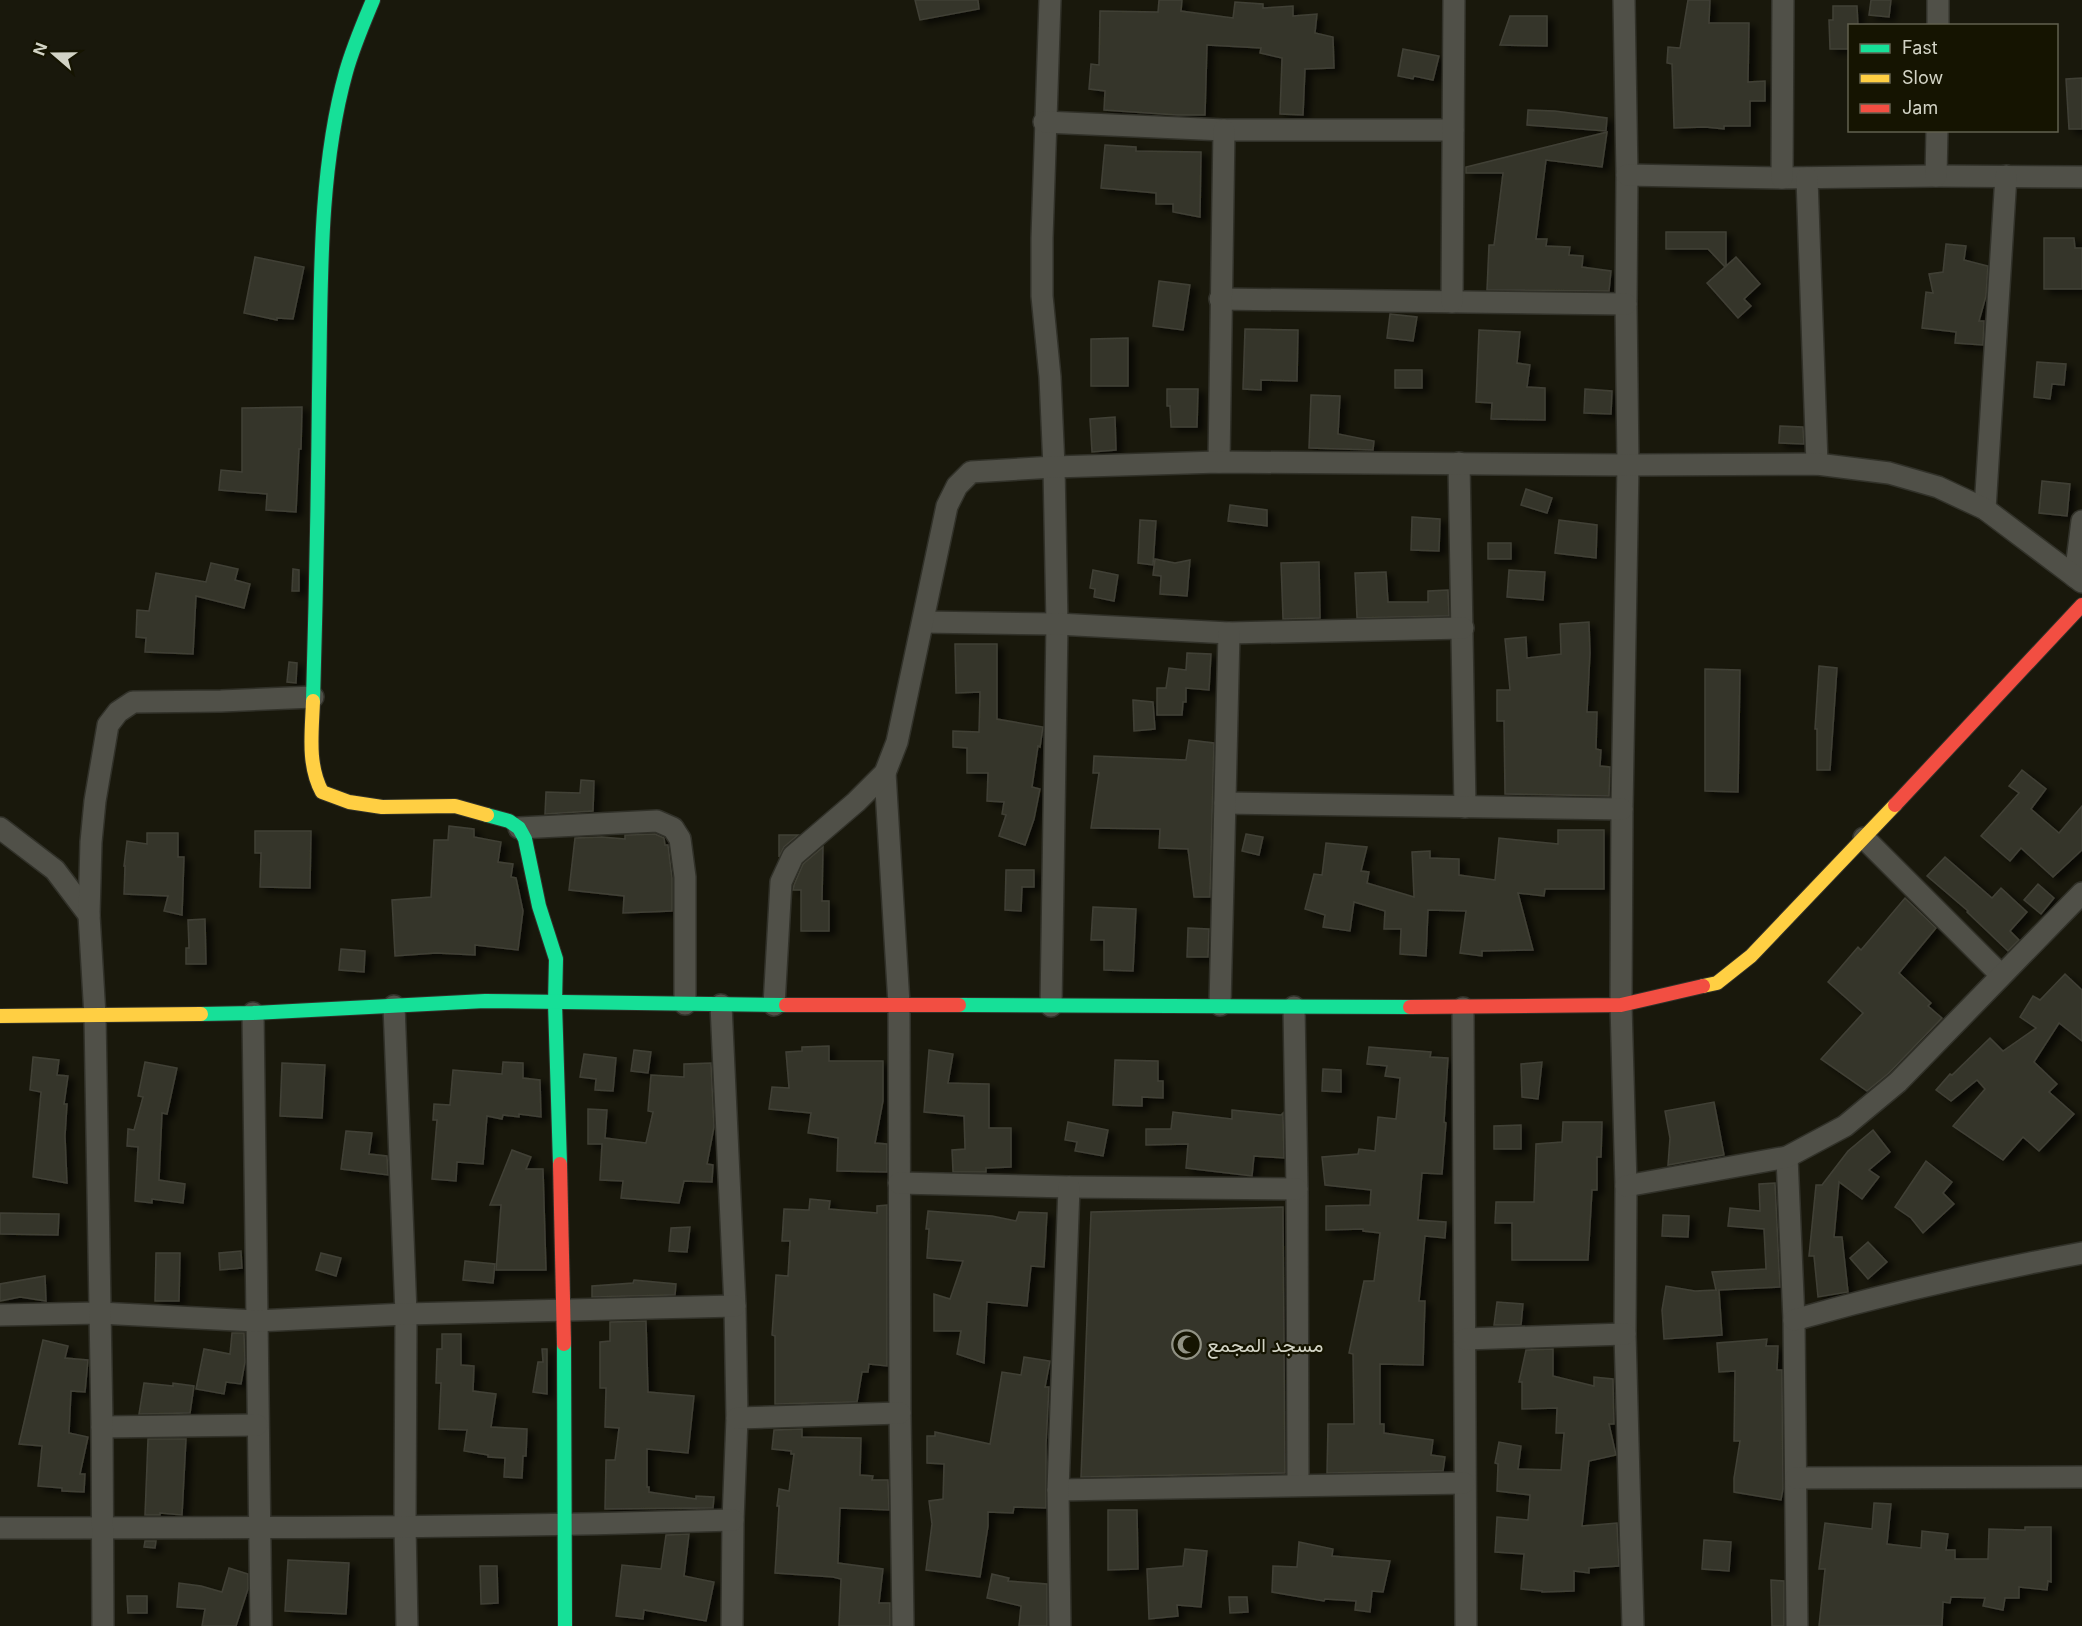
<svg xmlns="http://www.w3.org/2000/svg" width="2082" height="1626" font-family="Inter,Vazirmatn,sans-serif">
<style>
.building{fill:#36362b;stroke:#414036;stroke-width:1.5;filter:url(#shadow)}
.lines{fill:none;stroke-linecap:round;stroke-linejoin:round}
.street-casing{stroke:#313129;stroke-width:24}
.fast-casing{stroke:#313129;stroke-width:16}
.slow-casing{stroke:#313129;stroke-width:16}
.jam-casing{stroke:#313129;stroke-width:16}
.street{stroke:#505048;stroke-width:21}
.fast{stroke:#16e098;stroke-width:14}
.slow{stroke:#ffcf43;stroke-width:14}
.jam{stroke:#f24e42;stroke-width:14}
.labels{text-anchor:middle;stroke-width:4.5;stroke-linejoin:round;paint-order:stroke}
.poi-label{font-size:20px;fill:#d2d3c5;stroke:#151401;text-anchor:start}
</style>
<defs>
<filter id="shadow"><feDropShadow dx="6" dy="4" stdDeviation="3" flood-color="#0009"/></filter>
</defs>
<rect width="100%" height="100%" fill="#19180c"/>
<!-- building -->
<g class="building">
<path d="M915,0h63l1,9 -59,11z"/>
<path d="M1159,0h23l-1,11 52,7 2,-16 28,2v4l30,-2v10l24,-2 -2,19 18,4 1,31 -29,1 -2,46 -23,-1 2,-56 -22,-5 1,-5 -54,-3 -2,70h-28l-73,-5 1,-19 -16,-2 2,-25 8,1 1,-54 58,1z"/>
<path d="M1688,0h22l-1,23h40l-1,59 17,-1v20h-15v25h-26v3l-19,-2 -31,1 -2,-64 -5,-1 1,-16 12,1z"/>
<path d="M1871,0h20l-2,17 -20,-2z"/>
<path d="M1833,6h24l1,20h-8v23h-20l-1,-29h4z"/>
<path d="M1510,16h37v30l-47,-1z"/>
<path d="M1403,49l36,7 -6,24 -19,-4 -1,3 -15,-3z"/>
<path d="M2082,78v51h-13l-3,-50z"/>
<path d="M1528,110l27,1 52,7 -1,13 -79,-6z"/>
<path d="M1607,132l-5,35 -56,-7 -10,79h11l-1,7 24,1 -1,8 14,1 -1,11 29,4 -2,20 -122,-1 2,-45h5l9,-72h-37v-6z"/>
<path d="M1105,145l31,2v4l65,1 -1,65 -27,-5v-8h-17v-11l-55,-5z"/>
<path d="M1666,232h60v34l10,-9 24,27 -16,15 7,7 -13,12 -31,-35 18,-16 -17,-18h-42z"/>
<path d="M2044,238h30l1,10h7v41h-38z"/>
<path d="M1946,244l20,2 -2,14 24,6 -2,30 -7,25h5l-1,24 -28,-2 1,-11 -34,-4 4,-36 7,1 -4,-19 14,-2z"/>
<path d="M255,257l49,10 -11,52 -16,-1v2l-33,-7z"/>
<path d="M1159,281l31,4 -7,45 -30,-4z"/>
<path d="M1390,314l27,3 -4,24 -26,-3z"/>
<path d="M1245,329l53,1 -1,51 -36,-1v10l-18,-1z"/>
<path d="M1479,330l41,2 -3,31 13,2 -3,22 18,1v32l-54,-1 1,-16 -16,-1z"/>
<path d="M1128,338v48h-37v-47z"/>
<path d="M2037,362l29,2 -2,21 -12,-1 -2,15 -16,-2z"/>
<rect x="1395" y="370" width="27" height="18"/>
<path d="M1167,389h31l-1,38h-26l-1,-21h-3z"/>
<path d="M1585,389l27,2 -1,23 -27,-1z"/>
<path d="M1311,395l29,1 -2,38 36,7 -1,9 -64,-2z"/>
<path d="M302,407l-1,42h-2l-3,63 -30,-2 1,-16 -48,-4 2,-20 21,2v-64z"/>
<path d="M1115,417l1,33 -24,2 -2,-33z"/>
<path d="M1780,426l23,1 1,17 -25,-1z"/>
<path d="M2042,481l28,3 -3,32 -28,-3z"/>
<path d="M1526,489l26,9 -5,15 -26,-8z"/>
<path d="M1230,505l37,5v16l-39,-5z"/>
<path d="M1412,517l28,2 -1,32 -28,-1z"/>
<path d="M1140,520l16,1 -3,44 -15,-2z"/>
<path d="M1559,520l38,5 -1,33 -41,-5z"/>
<rect x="1488" y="543" width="23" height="16"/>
<path d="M1155,559l20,4 15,-3 -3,36 -27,-2 1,-18 -8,-1z"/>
<path d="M1319,562l1,56 -37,1 -2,-56z"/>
<path d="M211,563l27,6 -3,11 15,4 -6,24 -48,-12 -3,58 -48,-2 1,-14 -10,-1 1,-27 12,1 7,-38 50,9z"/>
<path d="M293,569l6,1v21h-7z"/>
<path d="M1093,570l25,5 -4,26 -20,-4 1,-8 -5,-1z"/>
<path d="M1509,570l36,2 -2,28 -36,-3z"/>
<path d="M1386,572l2,30h40v-11l20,-1 1,26 -92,2 -2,-45z"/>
<path d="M1589,622l1,31 -3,59h10l-1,37 5,1 -1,16 10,1 -1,29 -104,-2 -1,-73h-7v-31h13l-5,-51 21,-2 1,21 34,-4 -1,-30z"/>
<path d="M955,644h42v75l46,8 -3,20 -2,-1 -6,41 8,2 -6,30 -9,26 -26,-9 7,-21 -4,-1 2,-12 -17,-1 1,-28h-21v-25l-14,-1v-16l26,1 1,-40 -24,1z"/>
<path d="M1187,653l24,1 -2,36 -23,-2v14h-3l-1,13h-25v-27h9l3,-20 17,2z"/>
<path d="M289,662l8,1 -1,20 -9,-1z"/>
<path d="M1819,666l18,2 -7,102h-13v-41h-2z"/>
<path d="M1705,669l35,1 -2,122 -33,-1z"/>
<path d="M1133,700l20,2 2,27 -21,2z"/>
<path d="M1189,740l25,3 -4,154h-16l-6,-48 -29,-1 1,-19 -69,-1 8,-55h-6l1,-17 92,4z"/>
<path d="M2022,770l24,19 -15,20 28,24 23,-27v44l-29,27 -32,-29 -11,13 -29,-25 38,-43 -10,-7z"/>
<path d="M581,780l13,1 -1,30 -48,3 1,-22 34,1z"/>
<path d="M449,826l25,3v8l27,5 -3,20 15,2 -2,13 5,1 7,33 -5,39 -43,-5v10l-39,-2 -41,3 -3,-56 39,-3 3,-57h14z"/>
<path d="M1558,830h46v59h-59l-1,7 -26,-3 15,57 -51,1v5l-22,-3 6,-42 -38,-1 -2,46 -26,-2 1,-25h-17l1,-18 -31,-9 -4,29 -27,-4 2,-12 -20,-6 9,-35 8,1 4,-32 41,4 -6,24 8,1 -2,11 47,14 -2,-45 18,-1v7l29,1v16l36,5 4,-42 59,6z"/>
<path d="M255,831h56l-1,57 -50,-1 1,-34h-6z"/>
<path d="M147,833h31v24h6l-2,58 -18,-4 4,-15 -44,-2 1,-28h-1l3,-25 20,3z"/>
<path d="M655,834l9,4 1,7h3l4,33v33l-49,2 1,-17 -55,-6 6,-52 27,-1 23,2v-4z"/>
<path d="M1246,834l17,3 -4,18 -17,-4z"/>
<path d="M779,835h19l-14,12 -5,10z"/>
<path d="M823,847l-1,54h7v30h-28v-41h-8l1,-5 9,-21z"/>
<path d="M1945,857l47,41 9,-10 26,24 -17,19 9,9 -11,11 -41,-39 1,-1 -41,-35z"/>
<path d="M1006,870h28v17h-12l-1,24 -16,-1z"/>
<path d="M2038,884l16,14 -13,16 -17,-14z"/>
<path d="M1905,898l31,30 -37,45 32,30 -3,3 14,12 -53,55 -22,18 -46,-32 42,-46 -35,-31 30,-35 3,3z"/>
<path d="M1093,907l43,2 -3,62 -29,-1v-30h-13z"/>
<path d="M205,919l1,45h-20v-16h3l-1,-28z"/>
<path d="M1188,928l21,1 -1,28h-21z"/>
<path d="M341,949l24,2 -1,21 -25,-2z"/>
<path d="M2065,974l17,16v51l-23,-18 -25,39 23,22 -8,8 25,22 -35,37 -16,-14 -20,23 -50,-34 32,-37 -8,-9 -26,21 -15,-11 14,-16 2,1 38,-37 13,13 33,-23 -16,-11 13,-21 7,4z"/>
<path d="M829,1046v15h54v40l-8,42 12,1v28l-50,-1 1,-33 -30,-5 3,-20 -42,-4 3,-22 17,1 -3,-36 16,-1v-4z"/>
<path d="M1369,1047l62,5 -1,5 18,1 -4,64 2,1 -4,51 -20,-1 -4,47 28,2 -1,16 -20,-2 -6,65h6l-2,64 -43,-1v60h4v9l49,7 -2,15 14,2 -2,14 -116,2 1,-49h26l-1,-70 -4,-1 15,-72h10l6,-48 -17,-2v-2l-37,1v-24l44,-1 1,-15 -46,-5 -3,-28 36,-3 1,-5 16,2 3,-34 18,2 4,-41 -15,-2 2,-10 -20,-2z"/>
<path d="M634,1050l17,2 -3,21 -17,-2z"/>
<path d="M929,1050l24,4 -5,29 41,1v44h22v39l-25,1v4h-33l-1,-22 13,-1 -1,-33 -40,-4z"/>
<path d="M584,1054l32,4 -3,33 -18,-1 1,-11 -16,-2z"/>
<path d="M33,1057l26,3 -2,15 11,1 -4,28h3l-2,32 2,47 -34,-6 8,-85 -11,-2z"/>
<path d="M1115,1060l43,1v20h5v17l-21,-1v9l-29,-1z"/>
<path d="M145,1062l32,6 -10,46 -5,-1 -3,67 26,4 -2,19 -31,-4v4l-17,-2 3,-54 -11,-1 1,-17 6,1 9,-33 -5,-1z"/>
<path d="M503,1062l20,1v15l17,2 1,37 -22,-3v3l-16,-2 -1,4 -15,-3 -4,48 -26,-2 -1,19 -24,-2 5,-59h-4l1,-16 16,1 3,-35 49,4z"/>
<path d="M1542,1062l-4,37 -16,-2 -1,-33z"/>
<path d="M282,1063l43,2 -3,53 -42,-2z"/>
<path d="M711,1063l3,64 -7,37 6,1 -1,17 -28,-1 -5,22 -58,-5 2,-17 -23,-1 2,-36h-14v-35l19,1 -2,28 41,5 7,-31 -5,-1 3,-36 33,2v-13z"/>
<path d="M1323,1069l18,1v22l-19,-1z"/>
<path d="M1714,1102l10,53 -56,10 2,-27 -5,-27z"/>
<path d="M1232,1110l49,5 2,-2 1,45 -30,-2 -2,20 -66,-8 2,-24 -42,1v-16h25l2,-17 59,7z"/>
<path d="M1068,1122l40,8 -5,26 -28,-5 2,-9 -12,-2z"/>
<path d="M1563,1122h39l-1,35h-4v33h-5l-4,70h-76v-37h-17l1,-21h38l2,-58 26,-2z"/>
<path d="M1521,1125v24h-27v-23z"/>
<path d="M1873,1130l17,22 -21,18 10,7 -17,22 -23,-17 -5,55h8l6,55 -30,5 -4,-41h-5l7,-71h6l26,-34z"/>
<path d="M346,1131l26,2 -3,21 18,2 1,19 -47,-6z"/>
<path d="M512,1150l19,7 -5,12h17l3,101h-50l5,-65h-11z"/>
<path d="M1926,1161l26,21 -9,11 11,11 -31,29 -12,-15 -16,-11z"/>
<path d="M1775,1183l5,104 -61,3 3,45 -58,4 -2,-29 4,-24 29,5 21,-1 -4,-18 54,-3 -2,-40 -36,-3 2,-18 30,3 -1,-27z"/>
<path d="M810,1199l20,2 -1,8 48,4v-7l10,-1v161l-18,-2 -1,8h-6l-5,30 -82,2v-68l-3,-1 4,-60 12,1 2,-35h-8l2,-32 25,1z"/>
<path d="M1283,1207l2,266 -204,4 10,-265z"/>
<path d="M928,1211l64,5 24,5 3,-9 28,1 -3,54 -13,-1 -4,40 -40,-4 -3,61 -27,-9 4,-23h-27v-37l16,5 13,-38 -36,-3 2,-29h-3z"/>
<path d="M0,1213l59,1 -1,21 -58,-1z"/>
<path d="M1663,1215l26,1 -1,21 -26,-1z"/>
<path d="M690,1227l-3,25 -18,-1 2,-23z"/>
<path d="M1868,1242l19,20 -19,17 -18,-21z"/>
<path d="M241,1251l1,17 -22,2 -1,-17z"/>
<path d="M156,1253h24l-1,48h-24z"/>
<path d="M321,1253l20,5 -5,18 -20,-6z"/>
<path d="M465,1261l30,3 -2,19 -30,-3z"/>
<path d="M45,1276l1,25 -26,-4 -20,4v-17z"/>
<path d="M634,1280l42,4 -1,11 -83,2v-11l41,-3z"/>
<path d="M1497,1302l26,2 -2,21h-27z"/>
<path d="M646,1321l2,71 46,4 -6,57 -41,-4v38h2v5l47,7v-3l18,1 -1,11 -108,1 1,-49h9l4,-32 -14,-1 1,-39h-6v-46l10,-1v-19z"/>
<path d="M232,1333h12l1,29 -4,22 -15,-2 -2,12 -28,-5 8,-40 26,5z"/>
<path d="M442,1334h19v31l13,1 -1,25 23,3 -5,33 36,2 -1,27h-3l-1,22 -18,-1 1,-19 -17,-1v-2l-24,-4 3,-21 -28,-1 2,-46h-5l1,-34h5z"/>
<path d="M1767,1339l-1,7h12l-1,24h5l1,119 -2,11 -47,-8v-14l6,-37h-6l1,-70 -16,1 -2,-29z"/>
<path d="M43,1340l25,6 -3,12 23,2 -3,32 -14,-1 -2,42 19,4 -8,37h5l-1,18 -22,-1v-3l-24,-2 4,-40 -23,-2z"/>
<path d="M542,1349h5v45l-14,-2 5,-30h5z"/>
<path d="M1553,1349v27l41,10v-9l19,2 1,45h-5l7,31 -27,6 -7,65 35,-3 2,43 -30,2v5l-15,-2v20l-32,1v-1l-21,-2 3,-35 -29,-2 2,-35 31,3 2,-25 -33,-4 1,-27 -3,-1 4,-21 22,4 -3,23 43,1 3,-37h-8l1,-25 -35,1v-27h-3l7,-32z"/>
<path d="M1024,1357l26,4 -5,26h4l-3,58v63l-32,-1 -1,6 -25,-1v14l-8,51 -54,-7 6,-46 -3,-23 14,-2 1,-35 -17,-1v-27h8v-4l55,12 12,-72 19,3z"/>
<path d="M144,1383l29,3v-3l21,3 -4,27 -51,1z"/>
<path d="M802,1429v8l59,1 -1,37 13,1 -1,4h16l1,30 -49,-2 -2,55 45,6 -4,34h11v23h-51l2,-47 -8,-2 -58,-4 4,-67h-2l2,-17 10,2 5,-37h-3v-3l-19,-2 2,-19z"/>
<path d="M148,1439h38l-4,76 -22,-2v2h-15z"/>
<path d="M1874,1503l17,1 -4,40 34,4 1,-17 26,3 -2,16h9v9h33l1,-30 36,1v-3h26v55l-3,-1 -1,9 -28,-3v11h-14l-2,12 -20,-4 2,-8 -34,-1 -1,6 -7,-1 -1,24h-123l6,-57h-6l6,-46 47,6z"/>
<path d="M1108,1510h29l1,59 -30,1z"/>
<path d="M689,1534l-5,42 30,6 -8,39 -62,-11 -1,9 -27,-3 6,-51 39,4 5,-34z"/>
<path d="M1704,1540l27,2 -2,29 -27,-2z"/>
<path d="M145,1541h11l-1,7 -11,-1z"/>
<path d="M1299,1542l34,7 -1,7 58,5 -7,31 -11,-1 -2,21 -15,-2 1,-9 -31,-2 -1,2 -52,-9 1,-26 24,1z"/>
<path d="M1185,1549l22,2 -6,56 -24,-2 1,11 -29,3 -2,-50 36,-3z"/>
<path d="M288,1560l61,3 -3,51 -61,-3z"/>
<path d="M480,1566h17l1,37 -17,1z"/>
<path d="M229,1568l19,6v15l-12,37h-34l3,-17 -28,-2 2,-24 22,3 21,6z"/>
<path d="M992,1574l17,4 -1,3 39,3v42h-28l2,-20 -34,-8z"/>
<path d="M1771,1580l13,1v45h-12z"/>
<path d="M127,1596h20v17h-19z"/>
<path d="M1229,1597h18l1,15 -18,1z"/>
</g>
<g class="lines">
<defs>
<g id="street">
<path d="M1050,0l-8,238v58l8,81 4,90 3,157 -6,382"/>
<path d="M1624,0l3,175 -1,129 2,161 -6,344 -1,196 5,181 -1,148 8,292"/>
<path d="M1938,26v-26"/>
<path d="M1044,122l180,8h229"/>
<path d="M1627,175l155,3 154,-2 146,1"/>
<path d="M1936,176l1,-46"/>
<path d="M1782,178l1,-178"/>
<path d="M1807,178l10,286"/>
<path d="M1220,299l406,5"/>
<path d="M1452,302l2,-302"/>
<path d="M1219,462l5,-332"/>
<path d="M1459,463l6,344"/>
<path d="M1985,509l21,-333"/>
<path d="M2075,577l7,-56"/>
<path d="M923,622l134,2 172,9 234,-5"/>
<path d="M885,773l14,231 1,409 3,213"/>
<path d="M1225,803l397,6"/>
<path d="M0,828l55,42 34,45"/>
<path d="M519,828l138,-7 16,7 7,11 5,38v127"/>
<path d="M1864,838l137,137"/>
<path d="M721,1005l14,301 2,112 -4,102 -1,106"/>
<path d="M774,1005l7,-123 12,-26 63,-54 29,-29 12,-31 50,-236 10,-20 14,-14 83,-5 165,-5 409,3 189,-1 72,9 49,14 47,22 97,73"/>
<path d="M1220,1005l9,-372"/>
<path d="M394,1006l12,308 -1,213 2,99"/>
<path d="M1294,1007l3,182 1,296"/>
<path d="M1463,1008l3,618"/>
<path d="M253,1013l8,613"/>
<path d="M1787,1157l7,163 3,306"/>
<path d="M899,1183l170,4 228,2"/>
<path d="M1626,1186l161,-29 58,-31 53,-44 184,-189"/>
<path d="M0,1315l99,-2 157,8 150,-7 329,-8"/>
<path d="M1794,1320c95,-27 191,-49 288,-67"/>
<path d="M1465,1339l160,-5"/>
<path d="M737,1418l163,-5"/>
<path d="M102,1427l155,-2"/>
<path d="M1796,1478l286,-1"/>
<path d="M1058,1490l406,-7"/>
<path d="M0,1528c244,0 488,0 733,-8"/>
<path d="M103,1626l-1,-199 -7,-411 -6,-101 2,-73 4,-41 13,-76 10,-13 15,-10 88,-1 92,-4"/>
<path d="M1060,1626l-2,-136 11,-303"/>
</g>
<g id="fast">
<path d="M313,701c3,-103 5,-205 6,-308 2,-104 -1,-221 27,-321 7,-25 17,-48 27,-72"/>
<path d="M487,815l22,6 10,7 6,11 14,67 17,53 -1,44 5,161"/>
<path d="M959,1005l451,2"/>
<path d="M201,1014l52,-1 232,-12 301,4"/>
<path d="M564,1344l1,282"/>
</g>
<g id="slow">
<path d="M313,701c-1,31 -6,63 9,91l27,10 33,5 73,-1 32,9"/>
<path d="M1703,986l14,-3 34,-27 144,-151"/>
<path d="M0,1016l201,-2"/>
</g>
<g id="jam">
<path d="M1895,805l187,-200"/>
<path d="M786,1005h173"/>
<path d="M1410,1007l211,-2 82,-19"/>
<path d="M560,1164l4,180"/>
</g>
</defs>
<!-- street casing -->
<use href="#street" class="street-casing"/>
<!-- fast casing -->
<use href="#fast" class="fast-casing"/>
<!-- slow casing -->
<use href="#slow" class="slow-casing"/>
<!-- jam casing -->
<use href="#jam" class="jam-casing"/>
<!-- street -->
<use href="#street" class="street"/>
<!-- fast -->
<use href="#fast" class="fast"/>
<!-- slow -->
<use href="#slow" class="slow"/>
<!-- jam -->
<use href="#jam" class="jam"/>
</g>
<!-- icons -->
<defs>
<symbol id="mosque-ring" viewBox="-11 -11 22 22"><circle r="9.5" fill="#151401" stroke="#919284" stroke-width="1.5"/><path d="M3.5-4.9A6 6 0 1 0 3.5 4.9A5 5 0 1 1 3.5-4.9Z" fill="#919284"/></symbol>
</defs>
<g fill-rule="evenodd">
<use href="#mosque-ring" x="1170" y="1328" width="33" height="33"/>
</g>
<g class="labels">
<!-- poi labels -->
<g class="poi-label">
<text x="1207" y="1352">مسجد المجمع</text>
</g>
</g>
<!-- legend -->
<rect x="1848" y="24" width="210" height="108" fill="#151401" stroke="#61604f" stroke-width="1.5"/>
<rect x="1860" y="44" width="30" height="9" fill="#16e098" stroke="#61604f" stroke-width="1.5"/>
<text x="1902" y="54" font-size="18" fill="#d2d3c5">Fast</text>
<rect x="1860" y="74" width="30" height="9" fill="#ffcf43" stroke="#61604f" stroke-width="1.5"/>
<text x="1902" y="84" font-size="18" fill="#d2d3c5">Slow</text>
<rect x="1860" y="104" width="30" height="9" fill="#f24e42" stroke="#61604f" stroke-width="1.5"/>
<text x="1902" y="114" font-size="18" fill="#d2d3c5">Jam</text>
<!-- north arrow -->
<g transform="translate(54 54) rotate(290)" stroke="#151401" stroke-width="4.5" paint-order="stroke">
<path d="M0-4.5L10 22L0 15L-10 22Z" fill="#d2d3c5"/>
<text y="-9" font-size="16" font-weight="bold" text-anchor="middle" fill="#d2d3c5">N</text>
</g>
</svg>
